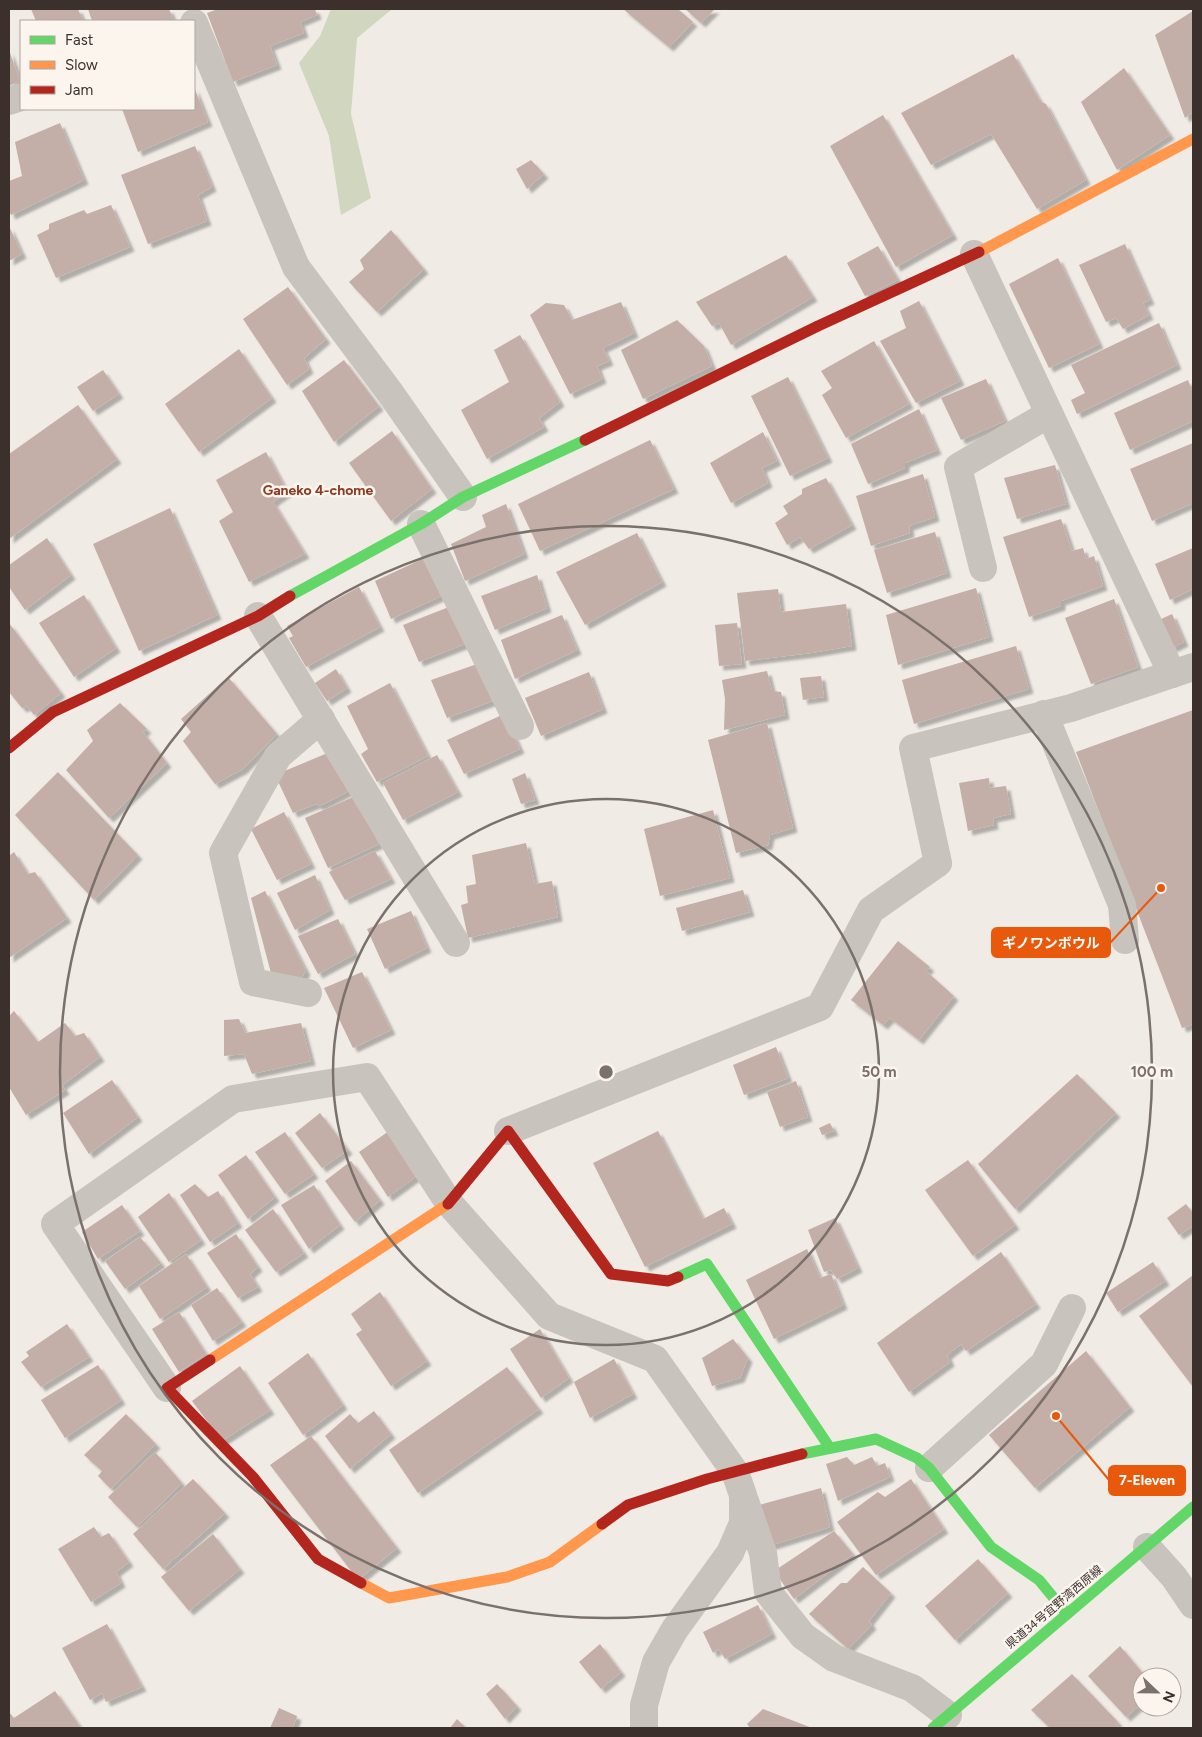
<svg xmlns="http://www.w3.org/2000/svg" width="1202" height="1737" font-family="Figtree,'Noto Sans JP',sans-serif">
<style>
.green{fill:#d1d6bf}
.building{fill:#c3afa7;filter:url(#shadow)}
.lines{fill:none;stroke-linecap:round;stroke-linejoin:round}
.street{stroke:#c9c3be;stroke-width:28}
.fast{stroke:#63d668;stroke-width:11}
.slow{stroke:#ff974d;stroke-width:11}
.jam{stroke:#b3261e;stroke-width:11}
.ring{fill:none;stroke:#7a716c;stroke-width:2.5}
.labels{text-anchor:middle;stroke-width:5;stroke-linejoin:round;paint-order:stroke}
.street-label{font-size:12px;fill:#3b302b;stroke:#fbf5ee}
.neighbourhood-label{font-size:14px;font-weight:bold;fill:#8c3b22;stroke:#fbf5ee}
.centre{fill:#7a716c;stroke:#fbf5ee;stroke-width:2.5}
.ring-label{font-size:15px;text-anchor:middle;font-weight:bold;fill:#7a716c;stroke:#fbf5ee;stroke-width:5;stroke-linejoin:round;paint-order:stroke}
.leader{fill:none;stroke:#e8590c;stroke-width:2}
.callout-dot{fill:#e8590c;stroke:#fbf5ee;stroke-width:2}
.callout{fill:#e8590c;stroke:#e8590c;stroke-width:2}
.callout-label{font-size:14px;text-anchor:middle;font-weight:bold;fill:#fff}
</style>
<defs>
<filter id="shadow"><feDropShadow dx="4.5" dy="4.5" stdDeviation="1" flood-color="#0004"/></filter>
</defs>
<rect width="100%" height="100%" fill="#f0ebe5"/>
<!-- green -->
<path class="green" d="M331,9h61l-35,29 -6,76 20,84 -30,17 -12,-79 -30,-73 21,-27z"/>
<!-- building -->
<g class="building">
<path d="M31,9h47l5,12h-47z"/>
<path d="M88,9h81l5,12h-82z"/>
<path d="M218,9h97l2,6 -17,7 4,11 -34,13 7,19 -44,17 -26,-69z"/>
<path d="M623,9h55l15,13 -24,25z"/>
<path d="M685,9h30l-14,14z"/>
<path d="M1193,11v101l-8,6 -30,-83z"/>
<path d="M9,50l11,31 -11,5z"/>
<path d="M1013,54l27,47 6,3 40,76 -49,29 -46,-75 -60,31 -30,-52z"/>
<path d="M1124,68l46,67 -53,35 -36,-68z"/>
<path d="M194,87l14,35 -70,30 -16,-43h72z"/>
<path d="M883,115l70,120 -57,32 -66,-121z"/>
<path d="M60,123l24,57 -73,35 -2,-4v-30l13,-5 -7,-34z"/>
<path d="M195,146l17,41 -14,8 9,26 -59,23 -27,-69z"/>
<path d="M531,160l13,14 -17,15 -11,-20z"/>
<path d="M111,205l19,42 -74,31 -19,-43 12,-6v-5l35,-14 3,4z"/>
<path d="M9,226l13,28 -13,7z"/>
<path d="M391,230l33,39 -47,43 -28,-30 15,-13 -4,-9z"/>
<path d="M1125,244l25,56 -7,3 6,12 -26,14 -7,-11 -10,4 -27,-57z"/>
<path d="M878,246l20,34 -33,16 -18,-33z"/>
<path d="M786,255l27,42 -82,48 -12,-22 -7,3 -16,-24z"/>
<path d="M1058,258l41,86 -50,24 -40,-84z"/>
<path d="M288,287l38,52 -22,19 5,11 -22,16 -44,-66z"/>
<path d="M919,301l41,80 -44,22 -36,-62 26,-13 -6,-17z"/>
<path d="M621,302l13,31 -31,15 6,13 -12,5 5,13 -32,15 -40,-79 16,-12 18,2 8,15z"/>
<path d="M677,320l27,26 8,20 -69,33 -22,-49z"/>
<path d="M1159,323l18,42 -100,49 -6,-14 14,-7 -14,-28z"/>
<path d="M520,335l40,67 -21,16 5,9 -57,32 -26,-49 48,-28 -15,-32z"/>
<path d="M874,341l35,63 -63,34 -24,-43 10,-7 -11,-17z"/>
<path d="M239,349l33,49 -73,54 -34,-48z"/>
<path d="M344,360l35,46 -45,36 -32,-51z"/>
<path d="M103,370l16,24 -26,17 -16,-24z"/>
<path d="M788,377l40,81 -38,18 -39,-80z"/>
<path d="M986,379l19,42 -44,19 -20,-42z"/>
<path d="M1188,380l5,13v28l-63,29 -16,-37z"/>
<path d="M78,405l39,54 -108,80v-85z"/>
<path d="M919,409l18,41 -32,13v5l-37,16 -17,-40z"/>
<path d="M392,431l40,58 -41,32 -42,-58z"/>
<path d="M763,432l14,29 -15,7 6,15 -37,20 -21,-40z"/>
<path d="M650,440l24,49 -134,62 -22,-47z"/>
<path d="M1193,443v60l-41,18 -22,-52z"/>
<path d="M266,452l21,40 -14,10 32,52 -56,28 -30,-61 14,-9 -17,-32z"/>
<path d="M1055,465l11,39 -49,15 -13,-41z"/>
<path d="M923,474l12,43 -26,9 1,7 -39,13 -15,-50z"/>
<path d="M826,478l26,47 -43,24 -9,-12 -13,8 -12,-22 13,-9 -5,-8 19,-12v-5z"/>
<path d="M506,504l18,50 -59,27 -14,-37 35,-17 -4,-12z"/>
<path d="M170,508l47,107 -78,36 -46,-107z"/>
<path d="M1061,519l11,32 11,-3 3,11 8,-3 9,30 -42,15v5l-32,11 -26,-80z"/>
<path d="M935,532l12,41 -60,20 -13,-43z"/>
<path d="M637,533l25,49 -77,43 -29,-53z"/>
<path d="M47,538l24,37 -46,35 -16,-23v-22z"/>
<path d="M1193,548v41l-23,11 -15,-36z"/>
<path d="M431,555l17,38 -57,26 -16,-38z"/>
<path d="M537,575l10,33 -52,22 -14,-34z"/>
<path d="M359,587l21,40 -74,40 -17,-29 4,-2 -6,-10z"/>
<path d="M976,588l13,49 -91,28 -12,-50z"/>
<path d="M778,589l3,23 65,-8 6,42 -41,7 -66,8 -8,-68z"/>
<path d="M84,595l32,53 -42,29 -35,-54z"/>
<path d="M1114,599l24,68 -47,17 -26,-66z"/>
<path d="M454,605l16,37 -51,20 -16,-37z"/>
<path d="M1172,614l12,28 -12,6 -13,-28z"/>
<path d="M562,615l15,35 -62,29 -14,-39z"/>
<path d="M9,623l52,70 -27,22 -7,-9 -5,2 -13,-16z"/>
<path d="M737,623l5,41 -23,2 -4,-41z"/>
<path d="M1016,646l13,43 -115,35 -12,-44z"/>
<path d="M483,662l15,37 -51,19 -16,-38z"/>
<path d="M336,669l11,19 -20,13 -12,-18z"/>
<path d="M767,671l5,20 9,1 4,23 -61,15 1,-31 -3,-19z"/>
<path d="M589,672l14,37 -62,27 -16,-38z"/>
<path d="M821,676l3,21 -21,3 -3,-22z"/>
<path d="M228,677l49,57 -34,35 -28,15 -32,-43 8,-9 -10,-13z"/>
<path d="M390,683l38,73 -51,26 -16,-28 7,-5 -21,-43z"/>
<path d="M120,703l27,26 -4,3 24,31 -58,55 -43,-48 27,-29 -6,-11z"/>
<path d="M1193,710v314l-11,4 -106,-276z"/>
<path d="M504,714l16,35 -56,25 -17,-34z"/>
<path d="M767,723l26,105 -23,7 -2,10 -32,8 -28,-113z"/>
<path d="M330,752l19,39 -29,15 -4,-2 -23,9 -18,-38z"/>
<path d="M437,755l21,37 -55,28 -20,-37z"/>
<path d="M58,772l80,83 -44,45 -79,-85z"/>
<path d="M525,773l10,27 -14,4 -9,-25z"/>
<path d="M989,778l1,10 16,-2 5,28 -18,4 1,7 -26,6 -9,-48z"/>
<path d="M360,794l9,31 10,19 -51,24 -23,-50z"/>
<path d="M713,810l17,68 -70,18 -16,-67z"/>
<path d="M284,812l27,52 -34,16 -26,-51z"/>
<path d="M526,843l9,41 17,-3 6,36 -90,21 -7,-33 7,-2 -2,-17 10,-2 -4,-29z"/>
<path d="M375,851l16,28 -46,21 -16,-28z"/>
<path d="M14,852l14,22 7,-2 32,46 -58,40v-102z"/>
<path d="M315,875l15,35 -35,20 -18,-37z"/>
<path d="M743,890l7,22 -68,19 -6,-23z"/>
<path d="M265,891l41,80 -6,9 -29,-7 -20,-75z"/>
<path d="M411,911l16,37 -42,21 -18,-40z"/>
<path d="M338,919l17,35 -37,20 -20,-38z"/>
<path d="M898,941l32,26 -4,4 28,25 -35,44 -29,-22 -7,7 -32,-25z"/>
<path d="M362,972l29,58 -38,18 -29,-60z"/>
<path d="M14,1011l24,31 27,-19 10,13 9,-3 16,24 -38,28 3,5 -39,25 -17,-28v-71z"/>
<path d="M239,1019l6,14 56,-10 10,38 -59,13 -8,-20 -20,2v-36z"/>
<path d="M776,1047l12,31 -44,17 -11,-30z"/>
<path d="M1077,1074l39,39 -101,96 -37,-45z"/>
<path d="M112,1080l26,37 -49,37 -26,-41z"/>
<path d="M796,1081l12,36 -28,10 -13,-35z"/>
<path d="M320,1113l28,37 -26,18 -27,-35z"/>
<path d="M830,1123l4,8 -12,4 -3,-7z"/>
<path d="M389,1131l29,44 -30,22 -29,-45z"/>
<path d="M658,1131l45,88 21,-11 8,16 -87,43 -52,-104z"/>
<path d="M285,1132l29,42 -29,20 -30,-42z"/>
<path d="M246,1155l29,42 -27,22 -30,-44z"/>
<path d="M968,1160l47,65 -42,31 -48,-66z"/>
<path d="M351,1161l29,39 -25,22 -30,-41z"/>
<path d="M195,1184l13,13 10,-6 20,32 -28,19 -30,-47z"/>
<path d="M314,1185l26,40 -31,24 -28,-44z"/>
<path d="M169,1193l32,47 -32,22 -31,-45z"/>
<path d="M1186,1204l7,9v13l-14,9 -12,-17z"/>
<path d="M122,1205l18,26 -42,28 -16,-27z"/>
<path d="M273,1209l31,44 -28,19 -31,-42z"/>
<path d="M835,1218l23,50 -21,11 -6,-9 -7,2 -16,-42z"/>
<path d="M236,1234l22,33 -8,7 8,13 -20,11 -31,-45z"/>
<path d="M140,1237l21,26 -36,26 -20,-28z"/>
<path d="M807,1249l13,29 11,-4 12,31 -69,34 -28,-59z"/>
<path d="M1001,1252l35,52 -70,47 -5,-7 -14,11 3,7 -41,30 -32,-49z"/>
<path d="M186,1254l21,33 -47,32 -21,-33z"/>
<path d="M1153,1262l12,19 -47,31 -12,-19z"/>
<path d="M1193,1275v112l-54,-71z"/>
<path d="M217,1288l25,34 -29,19 -22,-36z"/>
<path d="M380,1292l47,69 -36,25 -35,-52 6,-4 -11,-16z"/>
<path d="M179,1312l27,42 -27,18 -27,-43z"/>
<path d="M67,1324l22,33 -48,30 -20,-25 8,-6 -3,-4z"/>
<path d="M540,1329l29,49 -28,20 -31,-49z"/>
<path d="M733,1339l15,19 -8,20 -28,8 -10,-28z"/>
<path d="M1086,1351l44,56 -95,81 -46,-53z"/>
<path d="M308,1353l35,52 -40,30 -35,-52z"/>
<path d="M614,1359l19,35 -43,24 -16,-36z"/>
<path d="M98,1365l23,35 -56,38 -24,-38z"/>
<path d="M240,1366l30,44 -48,31 -30,-40z"/>
<path d="M507,1367l32,42 -121,84 -29,-43z"/>
<path d="M374,1411l17,23 -41,35 -25,-33 25,-22 8,9z"/>
<path d="M126,1414l30,30 -45,45 -13,-13 4,-5 -18,-16z"/>
<path d="M311,1436l86,112 -39,32 -88,-115z"/>
<path d="M155,1452l27,31 -45,44 -29,-30z"/>
<path d="M847,1457l7,8 18,-8 5,9 8,-3 5,14 -52,24 -12,-37z"/>
<path d="M193,1479l32,34 -62,56 -30,-35z"/>
<path d="M911,1479l33,50 -68,46 -39,-53 41,-30 7,5z"/>
<path d="M821,1488l9,39 -61,19 -10,-41z"/>
<path d="M94,1527l7,10 8,-4 20,29 -13,10 5,11 -30,19 -33,-53z"/>
<path d="M834,1531l19,23 -59,45 -20,-28z"/>
<path d="M213,1534l27,35 -51,42 -28,-34z"/>
<path d="M978,1559l30,34 -53,47 -30,-34z"/>
<path d="M863,1567l28,26 -22,28 3,4 -24,24 -39,-35 32,-31h6z"/>
<path d="M758,1605l14,29 -47,25 -6,-10 -6,4 -10,-21z"/>
<path d="M107,1624l35,63 -36,15 -4,-9 -12,7 -28,-52z"/>
<path d="M600,1644l21,28 -20,17 -22,-27z"/>
<path d="M1120,1646l26,31h-4v26l-16,14 -38,-41z"/>
<path d="M1072,1674l46,48 -2,2 3,4h-69l-19,-18z"/>
<path d="M497,1684l20,22 -12,13 -19,-25z"/>
<path d="M55,1691l26,37h-72v-16l5,6z"/>
<path d="M279,1708l18,8 -4,12h-23z"/>
<path d="M763,1709l49,19h-62l-3,-4z"/>
<path d="M457,1719l9,9h-16z"/>
</g>
<g class="lines">
<!-- street -->
<g class="street">
<path d="M194,23l102,244 95,127 72,103"/>
<path d="M9,101l12,-4"/>
<path d="M974,254l198,420"/>
<path d="M421,524l99,202"/>
<path d="M983,568l-25,-101 91,-53"/>
<path d="M258,616l198,327"/>
<path d="M1044,714l78,191 3,35"/>
<path d="M308,993l-55,-11 -30,-129 55,-97 43,-37"/>
<path d="M508,1131l312,-124 51,-97 67,-47 -25,-115 158,-40 122,-41"/>
<path d="M167,1388l-112,-164 178,-125 134,-22 82,126 100,113 106,43 80,113 8,23v28l-13,30 -55,76 -19,33 -12,43v23"/>
<path d="M929,1468l115,-104 28,-56"/>
<path d="M745,1501l18,52 5,39 35,44 31,22 78,30 36,27"/>
<path d="M1147,1547l27,30 19,28"/>
</g>
<!-- fast -->
<g class="fast">
<path d="M290,596l131,-72 42,-27 122,-57"/>
<path d="M678,1277l29,-13 123,184"/>
<path d="M802,1454l74,-15 41,19 12,10 62,79 48,33 28,34"/>
<path d="M933,1728l260,-221"/>
</g>
<!-- slow -->
<g class="slow">
<path d="M979,252l214,-113"/>
<path d="M210,1360l238,-156"/>
<path d="M361,1583l28,15 118,-21 43,-15 52,-38"/>
</g>
<!-- jam -->
<g class="jam">
<path d="M585,440l233,-114 161,-74"/>
<path d="M9,748l44,-36 205,-96 32,-20"/>
<path d="M448,1204l60,-73 103,143 57,7 10,-4"/>
<path d="M210,1360l-43,28 86,89 65,82 43,24"/>
<path d="M602,1524l26,-19 79,-26 95,-25"/>
</g>
</g>
<!-- distance rings -->
<g class="ring">
<circle cx="606" cy="1072" r="273"/>
<circle cx="606" cy="1072" r="546"/>
</g>
<g class="labels">
<!-- street labels -->
<g class="street-label">
<text transform="translate(1054 1607) rotate(-40)" y="4">県道34号宜野湾西原線</text>
</g>
<!-- neighbourhood labels -->
<g class="neighbourhood-label">
<text x="318" y="495">Ganeko 4-chome</text>
</g>
</g>
<circle cx="606" cy="1072" r="8" class="centre"/>
<g class="ring-label">
<text x="879" y="1077">50 m</text>
<text x="1152" y="1077">100 m</text>
</g>
<!-- callouts -->
<path class="leader" d="M1161 888L1110 943M1056 1416L1109 1480"/>
<g class="callout-dot">
<circle cx="1161" cy="888" r="5"/>
<circle cx="1056" cy="1416" r="5"/>
</g>
<g class="callout">
<rect x="992" y="928" width="118" height="29" rx="5"/>
<rect x="1109" y="1466" width="76" height="29" rx="5"/>
</g>
<g class="callout-label">
<text x="1051" y="948">ギノワンボウル</text>
<text x="1147" y="1485">7-Eleven</text>
</g>
<!-- border -->
<rect width="1202" height="1737" fill="none" stroke="#3b302b" stroke-width="20"/>
<!-- legend -->
<rect x="20" y="20" width="175" height="90" fill="#fbf5ee" stroke="#aea6a0"/>
<rect x="30" y="36" width="25" height="8" fill="#63d668" stroke="#aea6a0"/>
<text x="65" y="45" font-size="15" fill="#3b302b">Fast</text>
<rect x="30" y="61" width="25" height="8" fill="#ff974d" stroke="#aea6a0"/>
<text x="65" y="70" font-size="15" fill="#3b302b">Slow</text>
<rect x="30" y="86" width="25" height="8" fill="#b3261e" stroke="#aea6a0"/>
<text x="65" y="95" font-size="15" fill="#3b302b">Jam</text>
<!-- north arrow -->
<g transform="translate(1157 1692) rotate(112)"><circle r="24" fill="#fbf5ee" stroke="#aea6a0"/>
<path d="M0-4L9 19L0 12L-9 19Z" fill="#7a716c"/>
<text y="-8" font-size="14" font-weight="bold" text-anchor="middle" fill="#3b302b">N</text>
</g>
</svg>
